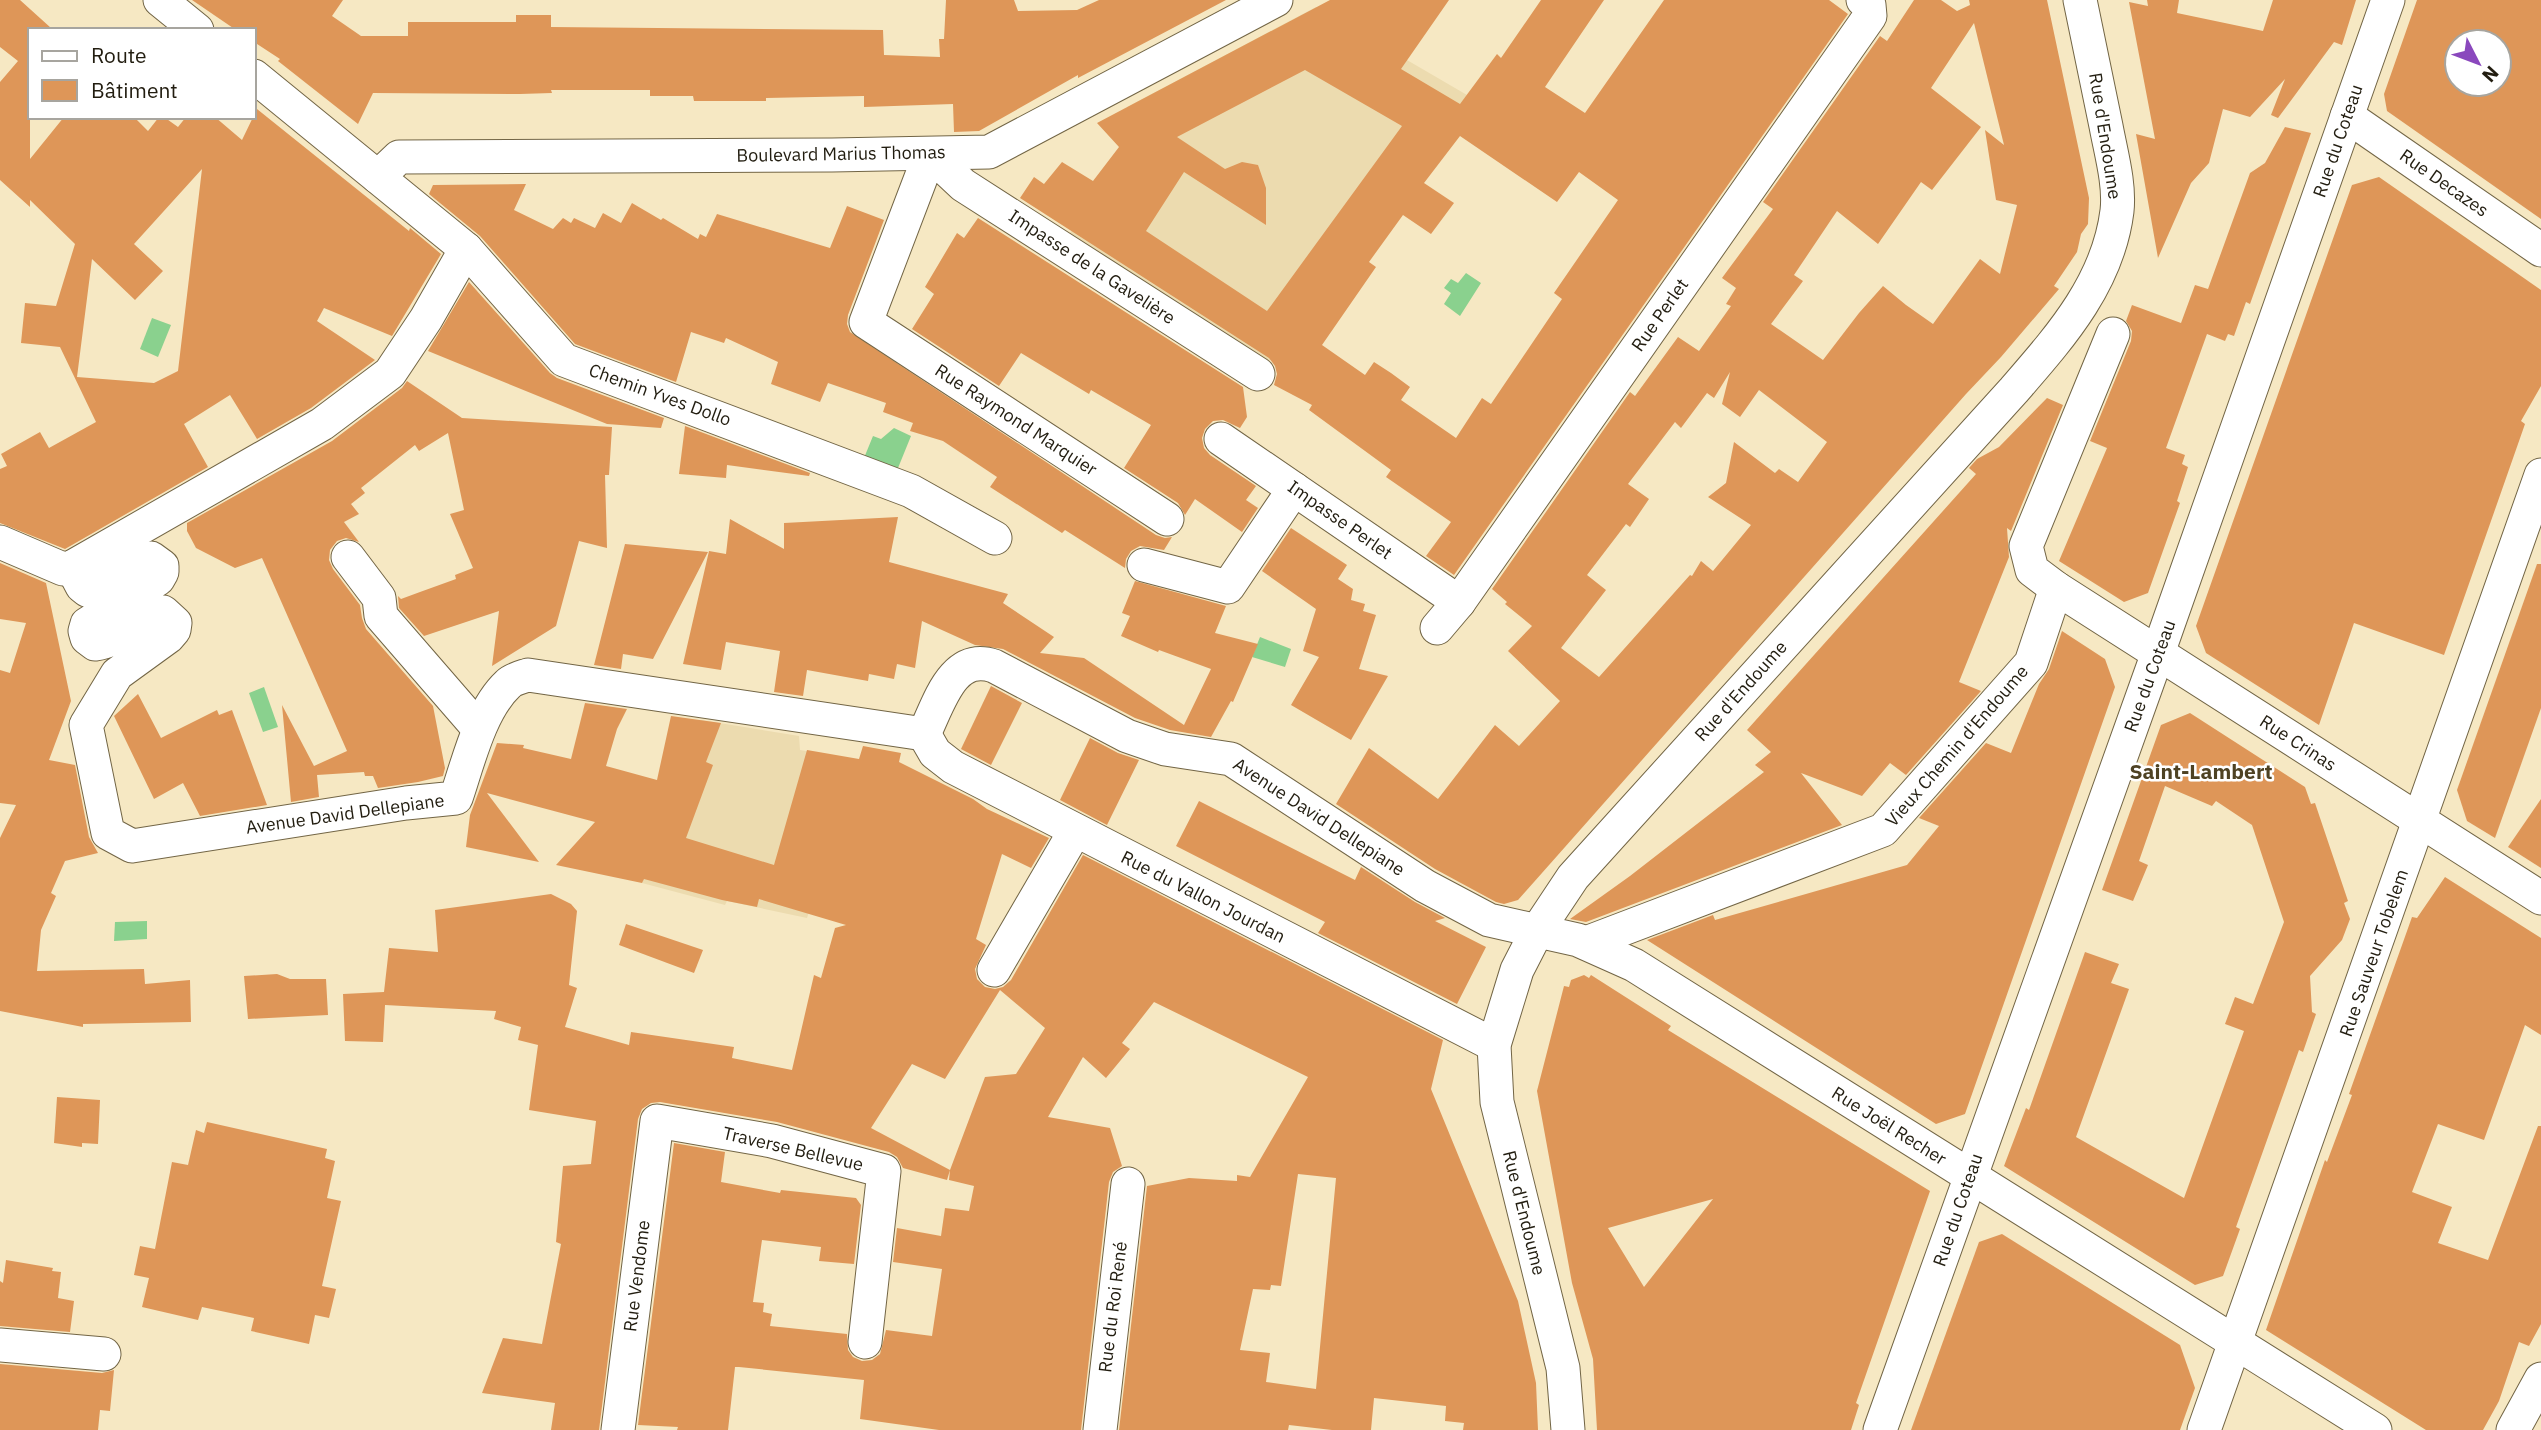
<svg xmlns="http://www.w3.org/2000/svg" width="2541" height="1430" font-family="'IBM Plex Sans',sans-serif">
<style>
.built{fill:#ecdbaf}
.water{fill:#8ad18e}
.building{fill:#de9658;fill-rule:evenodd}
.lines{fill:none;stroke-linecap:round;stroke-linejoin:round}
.minor-casing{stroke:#726545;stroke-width:35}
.minor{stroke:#fff;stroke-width:33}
.labels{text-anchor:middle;stroke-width:5;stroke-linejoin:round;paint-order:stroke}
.street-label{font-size:18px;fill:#221d10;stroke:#fff}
.quarter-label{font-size:21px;font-weight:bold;fill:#4e4223;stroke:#fff}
</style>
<rect width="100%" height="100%" fill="#f6e8c3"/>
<!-- built -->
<g class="built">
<path d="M1316,7l151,88 -202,272 -199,-128 75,-116 -14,-16z"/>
<path d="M701,720l98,16 1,14 59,10 -52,158 -80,-17 -2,4 -83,-22 13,-45z"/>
</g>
<!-- water -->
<g class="water">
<path d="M1466,273l15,10 -21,33 -16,-12 7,-11 -7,-5 7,-9 7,4z"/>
<path d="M152,318l19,7 -13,32 -18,-8z"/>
<path d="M894,428l17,8 -13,32 -34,-10 9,-22 8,3z"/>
<path d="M1260,637l31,12 -6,18 -33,-10z"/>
<path d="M264,687l14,40 -15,5 -14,-39z"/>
<path d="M147,921v18l-33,2 1,-19z"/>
</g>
<!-- building -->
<g class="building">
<path d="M0,0h20l31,28 -21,2v129l34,-42h70l14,14 11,-14h5l14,10 8,-10h29l27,23 15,-31 152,122 1,-3 31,26 -49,82 -68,-28 -7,13 58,39 -64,48 -54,31 -27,-44 -46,29 24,43 -143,82 -65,-26v-54l7,-3 -6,-12 39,-22 9,16 47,-26 -36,-75 -39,-4 4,-40 31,3 19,-62 -45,-44v7l-30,-27v-98l18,-21 -18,-14zM202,169l-24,202 -24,12 -77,-6 15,-118 43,41 28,-29 -29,-27z"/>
<path d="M192,0h151l-11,16 29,20h47v-14h108v-7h35v12l332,3 1,25 56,2 -1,-18h5l2,-39h68l4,11 59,-1 22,-10h127l-148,78v-3l-99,56 -25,1 -1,-28 -89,3v-11l-98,2v3h-72l-1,-5h-43v-6h-99l1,3 -32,1 -147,-1 -15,31 -80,-63 2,-2 -26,-17v-12h-18z"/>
<path d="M1330,0h119l-48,69 59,35 37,-50 4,4 40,-58h63l-59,87 40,26 79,-113h165l19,14 -394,561 -28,-19 25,-34 -65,-45 5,-7 -82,-60 3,-5 -38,-20 3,-11 -2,-8 -6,-8 -249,-160 14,-21 10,7 18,-22 31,19 26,-34 -22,-24zM1305,70l97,56 -135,185 -121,-80 38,-59 82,53v-37l-8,-23 -16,-3 -17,7 -48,-32zM1460,136l97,66 22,-30 39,28 -64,93 8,6 -71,105 -9,-6 -26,40 -55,-38 9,-13 -19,-14 -17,-11 -9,13 -43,-30 54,-78 -7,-5 34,-47 28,19 23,-31 -30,-20z"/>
<path d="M1914,0h27l16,11 13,-6 -1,-5h78l42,198 -1,26 -7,10 -4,18 -23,34 5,3 -58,68 -35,37 -424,479 -24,27 -14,4 -8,-2 -61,-33 -99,-65 33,-56 69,51 57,-74 24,21 41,-45 -52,-50 24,-25 -27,-22 2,-2 -15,-13 138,-197 5,4 43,-59 21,14 32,-45 -5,-2 10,-16 -14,-10 51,-69 -10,-7 117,-166 7,5zM1974,23l30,122 -19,-15 11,70 21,5 -17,69 -20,-15 -47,65 -27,-19 -23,-19 -24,27 -36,47 -52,-36 32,-43 -9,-6 43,-64 41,33 43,-62 11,8 49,-63 -50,-39zM1730,372l-8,32 18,13 19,-27 68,52 -29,40 -19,-13 -4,4 -41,-31 -8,41 -18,14 43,28 -38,46 -12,-10 -9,15 -2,-1 -91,102 -38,-29 45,-58 -19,-15 39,-51 4,3 19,-28 -21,-15 47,-62 6,6 26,-35 7,5z"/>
<path d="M2147,0h32l-2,13 86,18 10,-31h83l-14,45 -8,-3 -56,76 -7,-3 14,-36 -35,38 -27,-8 -14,54 -18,20 -33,75 -22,-124 19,5 -26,-137 19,4z"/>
<path d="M2417,0h124v219l-154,-108 -3,-17zM2457,42h42v42h-42z"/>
<path d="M2285,127l26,6 -61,171 -4,-2 -12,34 -6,-2 -3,7 -18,-7 -41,114 19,7 -3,9 6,3 -11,34 3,2 -32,90 -24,9 -65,-41 48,-113 -17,-7 41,-100 1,-10 -6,-10 6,-16 49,18 14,-38 13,4 42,-116 15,-10z"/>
<path d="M2379,177l162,113v96l-20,35 4,3 -81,231 -90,-32 -35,102 -113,-72 -10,-27 156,-441z"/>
<path d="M526,184l-12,26 39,19 10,-11 8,5 3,-5 21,10 8,-15 18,10 11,-20 29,17 2,-2 35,21 2,-5 6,3 11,-23 113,34 17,-42 37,14 -36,95 -1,9 3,8 306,203 9,3 7,-1 -8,13 -24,-4 -9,5 -5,8 -1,9 -60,-38 -3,3 -72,-46 7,-10 -54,-36 -33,-10 3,-8 -30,-11 3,-9 -58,-20 -8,19 -49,-18 7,-22 -52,-24 -2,5 -33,-11 -15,50 -101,-38 -95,-108 -51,-42 4,-9z"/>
<path d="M978,218l265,169 4,30 -7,11 -17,-8 -10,1 -8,8 -3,9 2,10 6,7 46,31 -10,14 12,8 -16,24 -47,-33 -10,16 -7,-12 -54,-35 27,-43 -60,-35 -2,4 -68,-41 -22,33 -87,-57 22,-35 -9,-7 32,-54 7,5z"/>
<path d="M469,282l81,91 7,5 107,40 -3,10 -54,-4 -179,-73z"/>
<path d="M407,381l55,37 150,9 -3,48h-4l2,73 -28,-7 -23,85 -64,40 7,-55 -75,25 -25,-28 -1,-12 3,3 19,-7 36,-13 -1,-4 18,-7 -23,-54 14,-4 -16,-77 -29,18 -4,-6 -54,43 4,5 -14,11 8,10 -15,8 15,20 -13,-4 -9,3 -7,9 -1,10 4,9 27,36 2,13 4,11 67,77 12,62 -2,8 -25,6 -40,6 -5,-12h-8l-1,-4 -47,3 2,22 -28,5 -9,-97 32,61 33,-15 -85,-193 -27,10 -39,-20 -9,-17v-8l145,-82 70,-53z"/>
<path d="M2047,398l16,7 -52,126 -4,-3 2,29 -50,125 22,9 -75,84 -16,-12 -28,33 -61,-23 41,52 -256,97 -16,-3 60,-43 134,-104 -9,-7 16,-13 -24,-22 229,-256 -7,-6 8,-9 22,-12z"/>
<path d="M685,426l125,47 -1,3 -82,-11 -1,13 -47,-4z"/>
<path d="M898,517l-9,45 119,32 -5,9 51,34 -14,16 44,5 100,67 27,-56 -52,-19 -1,2 -37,-16 9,-20 -8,-3 13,-32 91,25 -11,27 43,11 -25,58 -2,-1 -20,36 -41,-7 -35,-12 -132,-69 -28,-4 -53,-24 -7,47 -18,-4 -3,15 -25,-5 -1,7 -61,-11 -4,26 -29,-4 6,-41 -54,-9 -5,28 -38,-6 26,-113 17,3 4,-35 54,30v-26z"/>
<path d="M1291,528l56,37 -9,14 15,10 -2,11 14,4 -2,7 13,4 -17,54 29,7 -37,64 -60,-35 28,-48 -16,-6 13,-42 -54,-38z"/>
<path d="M625,544l83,8 -55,107 -30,-5 -2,15 -27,-4z"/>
<path d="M0,563l46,20 25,118 -22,59 26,5 14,72 9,16 -33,8 -14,32 5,3 -15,34 -4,41 107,-2 1,15 45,-4 1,42 -108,2v3l-83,-16v-173l16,-33 -16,-2v-133l10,3 16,-50 -26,-4z"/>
<path d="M2537,564h4v144l-46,130 -28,-17 -10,-31z"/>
<path d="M2062,631l43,28 10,28 -150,427 -29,10 -289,-184 66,-25 2,5 192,-55 32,-39 -20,-8 67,-75 25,10 28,-69 10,-15z"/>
<path d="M991,686l31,17 -31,62 -30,-16z"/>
<path d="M138,694l23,44 56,-28 2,5 13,-5 35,95 -67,11 -17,-33 -29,16 -40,-83z"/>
<path d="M585,703l42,6 -10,20 -11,37 51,14 14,-64 50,7 -15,39 7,3 -27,73 88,27 33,-115 52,9 4,-13 38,7 -2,9 74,37 14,10 62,29 -18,30 -29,-14 -26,85 10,6 -11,24 2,10 8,8 10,2 8,-2 8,-7 72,-125 360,185 -12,49 87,212 18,82 2,47h-75l1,-7 -19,-2 1,-15 -72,-8 -3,32h-39l-43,-5 -1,5h-169l28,-244 42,-8 48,3v-6l13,2 58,-100 -154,-75 -32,41 8,6 -24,29 -23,-21 -35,60 62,11 12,38 -9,6 -4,10 -28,248h-142l-79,-11 4,-39 -125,-13h-4l-7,63h-51l1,-3 -40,-2 36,-282 51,9 -4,30 59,11 1,-3 75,8 5,7 -7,59 -35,-3 2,-14 -59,-7 -9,62 11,1 -1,9 9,2 -2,12 77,8 1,16 5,7 9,4 10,-1 8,-6 6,-24 46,6 10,-67 -49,-7 4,-34 44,8 4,-28 24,3 5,-25 -25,-6 1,-10 -3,10 -44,-12 -6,-11 -8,-5 -112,-30 -117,-20 -9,1 -9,6 -4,10 -39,311h-48l4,-27 -73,-10 21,-55 39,6 19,-100 -5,-2 7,-76 28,-2 5,-43 -67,-11 9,-65 -20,-5 3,-13 -27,-8 2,-8 -111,-6 -2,37 -38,-1 -2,-47 41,-2 5,-44 49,4 -3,-42 116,-16 20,10 6,7 -8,74 8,3 -12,39 64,18 2,-13 103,15 -2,11 60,12 22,-95 7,3 14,-50 11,-3 -87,-26 -2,8 -35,-7 -78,-21 -2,4 -86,-18 39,-43 -108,-29 52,69 -73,-15 4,-32 27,-72 27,2 -1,3 48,11zM1000,990l45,38 -29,46 -31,3 -35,93 -79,-42 41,-64 33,15zM1298,1174l38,4 -20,211 -50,-7 4,-29 -30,-3 13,-61 17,1 1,-5 10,1z"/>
<path d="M2190,713l115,74 6,17 4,-1 33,98 -4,2 6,16 -8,21 -32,36 2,36 4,2 -13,38 -4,-2 -63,177 4,2 -17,47 -28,9 -191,-119 22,-58 3,2 56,-158 34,12 -8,19 18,6 -53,148 108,61 60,-167 -19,-7 10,-27 18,7 31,-82 -32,-97 -36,-24 -4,5 -47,-20 -26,75 9,4 -15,36 -31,-11 59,-165z"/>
<path d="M1090,738l28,15 21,7 -32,65 -47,-25z"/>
<path d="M2541,799v69l-33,-21z"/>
<path d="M1199,801l156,79 6,-13 54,35 30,16 -10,3 51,26 -29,57 -139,-71 7,-11 -149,-76z"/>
<path d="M2445,877l96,61v97l-16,-10 -41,115 -46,-16 -26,68 40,15 -14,36 50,17 50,-134h3v198l-12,22 -10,-4 -20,59 -16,29h-57l-160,-100 59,-170 2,2 25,-67 -3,-1 63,-177 5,1z"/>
<path d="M626,924l77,26 -9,23 -75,-28z"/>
<path d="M277,974l13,5h36l2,36 -80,4 -4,-43z"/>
<path d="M1584,975l5,3 2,-3 80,51 -3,4 262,161 -74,212 3,2 -8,25h-254l-4,-71 -21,-76 -35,-192 27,-105 5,1 2,-7zM1713,1199l-69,88 -36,-59z"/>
<path d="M57,1097l43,3 -2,44 -16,-1v4l-28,-4z"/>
<path d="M207,1122l120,27 -2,9 10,3 -8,37 14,3 -19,85 14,3 -7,29 -14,-3 -6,29 -58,-13 3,-13 -52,-11 -4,13 -56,-13 7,-29 -15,-3 6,-29 15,3 17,-87 16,3 8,-35 8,3z"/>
<path d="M2002,1234l178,111 15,43 -15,42h-269l68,-188z"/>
<path d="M6,1260l47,8 -1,3 9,1 -3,26 16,3 -4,31 -70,-6v-45l3,2z"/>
<path d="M0,1364l102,9 12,-3 -4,41 -10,-1 -2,20h-98z"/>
</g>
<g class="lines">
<defs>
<g id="minor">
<path d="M160,0l37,30"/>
<path d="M254,76l212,173 98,111 347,131 84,47"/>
<path d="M2347,116l194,134"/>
<path d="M378,177l21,-20 433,-2 157,-3 287,-152"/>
<path d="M2113,334l-87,212 6,24 24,18 485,310"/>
<path d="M1221,439l238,163"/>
<path d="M1167,519l-301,-197 64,-168 33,31 295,189"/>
<path d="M0,542l63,27 9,-2 250,-143 68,-51 36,-54 40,-70"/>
<path d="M348,557l31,41 2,18 98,113"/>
<path d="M1144,565l84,22 66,-98"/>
<path d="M72,567l10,19 5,4 9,-1 49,-29 6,-2 11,8v6l-4,7 -71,45 -2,7 2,7 8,6c25,-3 44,-26 68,-32l12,11 -1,7 -6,7 -51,37 -31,51 22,108 24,13 274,-43 50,-5c12,-35 24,-88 52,-114 5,-5 14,-7 20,-9l396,59c15,-30 28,-82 70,-68l133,70 38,13 66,10 194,127 64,34 89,20 56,25 741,465"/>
<path d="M1437,628l22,-26 404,-576 7,-10 -1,-11 -6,-5"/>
<path d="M924,734l11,19 18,14 541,278"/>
<path d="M1586,943l297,-113 148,-167 25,-75"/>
<path d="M994,970l81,-139"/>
<path d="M0,1345l104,9"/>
<path d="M618,1430l39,-309 115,20 112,30 -19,171"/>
<path d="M1100,1430l28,-246"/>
<path d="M1568,1430l-5,-62 -66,-266 -3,-57 23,-75 20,-39 36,-54 441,-487c45,-52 94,-106 103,-179 3,-27 -6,-58 -11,-85 -9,-42 -17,-84 -26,-126"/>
<path d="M1880,1430l278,-777 230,-653"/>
<path d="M2204,1430l337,-955"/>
<path d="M2513,1430l28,-51"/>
</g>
</defs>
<!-- minor casing -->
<use href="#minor" class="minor-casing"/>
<!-- minor -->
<use href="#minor" class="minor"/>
</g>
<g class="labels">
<!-- street labels -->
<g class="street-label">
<text transform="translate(2105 136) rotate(81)" y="6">Rue d'Endoume</text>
<text transform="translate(2338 141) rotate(-71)" y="6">Rue du Coteau</text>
<text transform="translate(841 154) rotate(-1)" y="6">Boulevard Marius Thomas</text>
<text transform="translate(2444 183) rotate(35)" y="6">Rue Decazes</text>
<text transform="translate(1092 267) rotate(33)" y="6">Impasse de la Gavelière</text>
<text transform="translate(1660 315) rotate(-55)" y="6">Rue Perlet</text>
<text transform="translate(660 395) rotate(20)" y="6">Chemin Yves Dollo</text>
<text transform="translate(1016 420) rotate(33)" y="6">Rue Raymond Marquier</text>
<text transform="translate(1340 520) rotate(35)" y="6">Impasse Perlet</text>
<text transform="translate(2150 676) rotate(-70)" y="6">Rue du Coteau</text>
<text transform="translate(1741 691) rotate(-48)" y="6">Rue d'Endoume</text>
<text transform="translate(2298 743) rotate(33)" y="6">Rue Crinas</text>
<text transform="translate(1957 746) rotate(-49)" y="6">Vieux Chemin d'Endoume</text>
<text transform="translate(345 814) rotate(-8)" y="6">Avenue David Dellepiane</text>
<text transform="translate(1319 817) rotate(33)" y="6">Avenue David Dellepiane</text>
<text transform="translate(1203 897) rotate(27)" y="6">Rue du Vallon Jourdan</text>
<text transform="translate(2374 953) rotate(-71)" y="6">Rue Sauveur Tobelem</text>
<text transform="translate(1889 1126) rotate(32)" y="6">Rue Joël Recher</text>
<text transform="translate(793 1149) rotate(13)" y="6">Traverse Bellevue</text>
<text transform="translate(1958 1210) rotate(-71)" y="6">Rue du Coteau</text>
<text transform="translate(1524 1213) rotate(76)" y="6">Rue d'Endoume</text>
<text transform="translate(637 1276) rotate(-83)" y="6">Rue Vendome</text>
<text transform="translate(1113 1307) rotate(-83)" y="6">Rue du Roi René</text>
</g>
<!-- quarter labels -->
<g class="quarter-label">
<text x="2201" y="779">Saint-Lambert</text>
</g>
</g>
<!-- legend -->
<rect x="28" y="28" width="228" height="91" fill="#ffffff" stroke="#a7a59f" stroke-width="2"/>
<rect x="42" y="51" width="35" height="10" fill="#ffffff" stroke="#a7a59f" stroke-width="2"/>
<text x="91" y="63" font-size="21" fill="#221d10">Route</text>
<rect x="42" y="80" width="35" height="21" fill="#de9658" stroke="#a7a59f" stroke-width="2"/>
<text x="91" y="98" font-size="21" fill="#221d10">Bâtiment</text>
<!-- north arrow -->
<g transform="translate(2478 63) rotate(132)"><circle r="33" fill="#ffffff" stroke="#a7a59f" stroke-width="2"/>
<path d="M0-5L12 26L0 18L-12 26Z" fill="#8a48bd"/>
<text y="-10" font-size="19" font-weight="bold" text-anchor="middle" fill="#221d10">N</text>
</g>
</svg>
